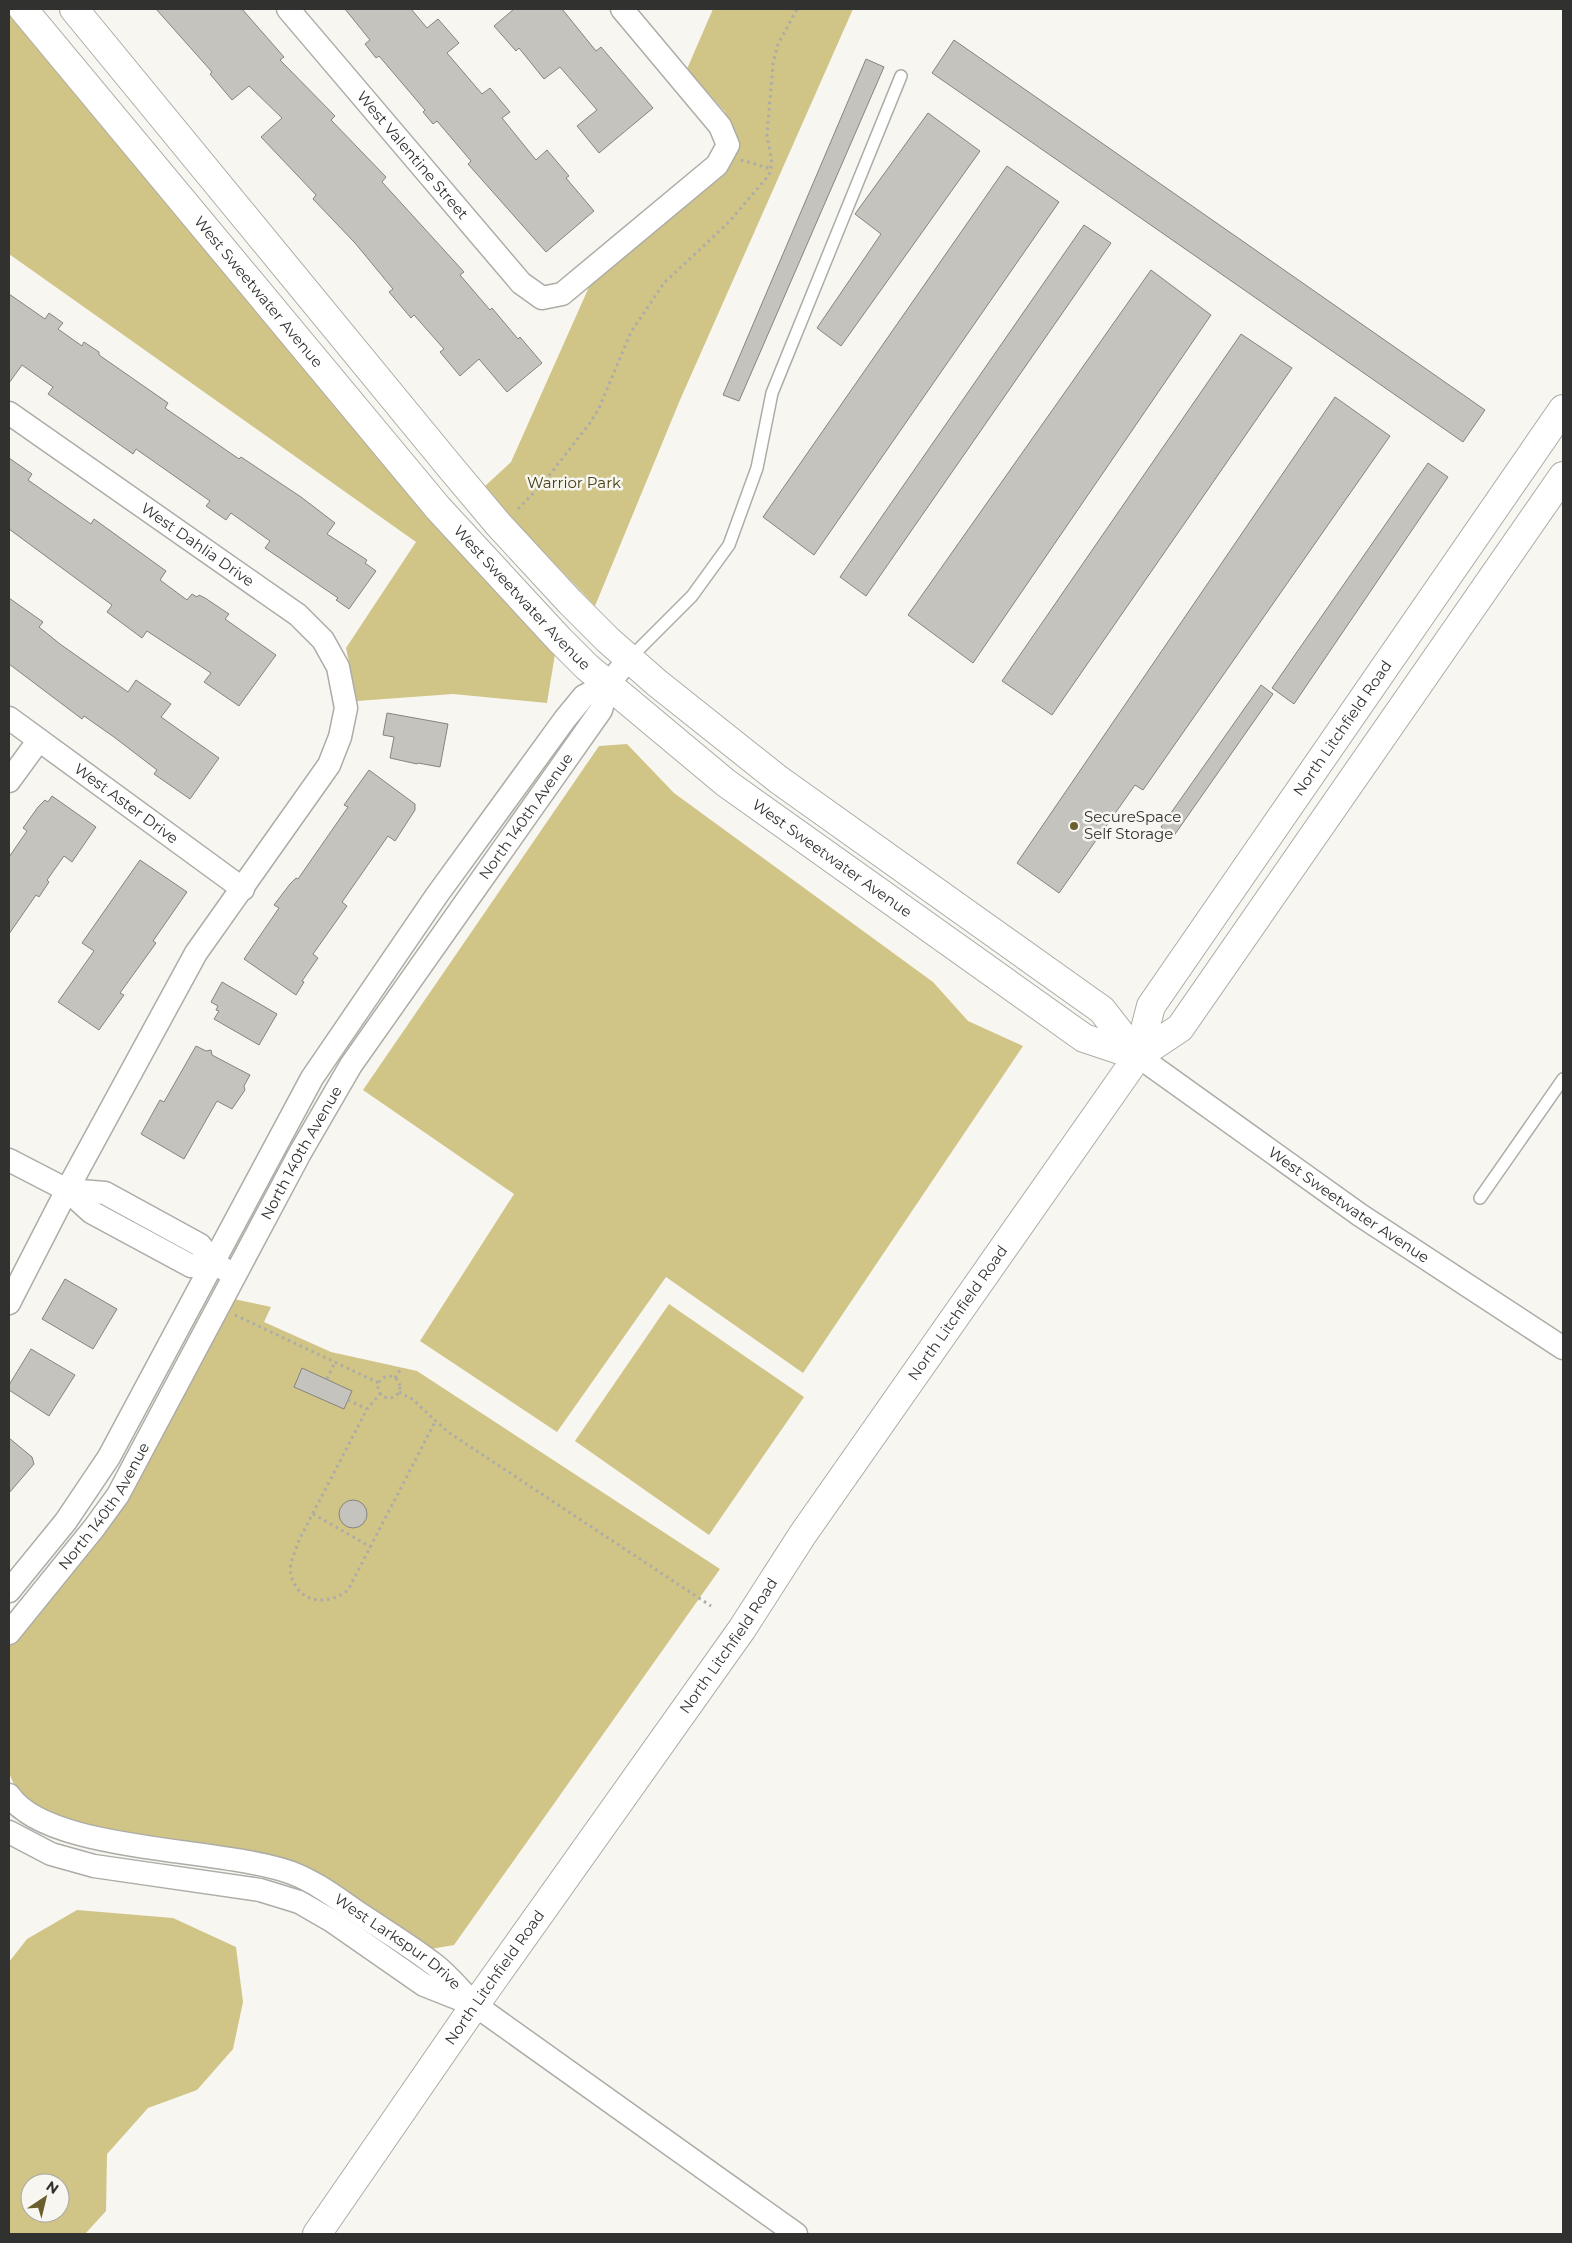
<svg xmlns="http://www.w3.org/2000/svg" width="1572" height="2243" font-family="Montserrat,sans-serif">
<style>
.green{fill:#d1c487;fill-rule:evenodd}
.building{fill:#c4c3be;stroke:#85847f}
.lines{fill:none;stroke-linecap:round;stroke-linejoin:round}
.service-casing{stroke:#adaca7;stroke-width:14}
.minor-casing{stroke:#adaca7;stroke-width:25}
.tertiary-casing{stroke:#adaca7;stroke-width:30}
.secondary-casing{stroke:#adaca7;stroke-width:30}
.path{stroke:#acaca8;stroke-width:3;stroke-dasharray:2.5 4;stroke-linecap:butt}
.service{stroke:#fff;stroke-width:11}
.minor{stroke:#fff;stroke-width:22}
.tertiary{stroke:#fff;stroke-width:28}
.secondary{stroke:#fff;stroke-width:28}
.poi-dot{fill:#6b602d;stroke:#f7f6f1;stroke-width:2}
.labels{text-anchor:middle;stroke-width:5;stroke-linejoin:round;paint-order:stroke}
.street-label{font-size:15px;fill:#31312f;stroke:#f7f6f1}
.park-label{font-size:15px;fill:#494016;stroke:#f7f6f1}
.poi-label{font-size:15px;fill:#31312f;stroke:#f7f6f1;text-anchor:start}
</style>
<rect width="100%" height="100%" fill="#f7f6f1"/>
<!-- green -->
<g class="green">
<path d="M9,9h2l544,645 -8,49 -94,-9 -96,7 -11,-53 70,-106 -407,-288z"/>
<path d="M713,9h140l-173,391 -85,206 -112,-118 28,-26 82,-184 141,-141 -9,-25 -38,-43z"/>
<path d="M627,744l47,49 259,189 35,39 55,25 -220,327 -137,-96 -109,155 -137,-91 94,-147 -151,-104 236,-344z"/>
<path d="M229,1298l42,9 -7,15 67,30 86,19 303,198 -266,376 -29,5 -99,-68 -240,-50 -43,-17 -25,-21 -9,-21v-132l73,-90z"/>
<path d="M669,1304l135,93 -95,138 -134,-94z"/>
<path d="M77,1910l96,8 63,29 7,55 -10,47 -36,41 -49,18 -41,46 -1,57 -21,23h-76v-272l18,-23zM30,2183h30v30h-30z"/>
</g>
<!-- building -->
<g class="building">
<path d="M156,9h86l42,48 -4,3 55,56 -4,4 55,57 -4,5 82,90 -4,3 30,35 2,-2 26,31 2,-2 22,26 -35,29 -28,-33 -19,17 -20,-24 4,-3 -30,-34 -3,3 -22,-26 4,-3 -38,-46 -42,-44 3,-4 -55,-58 21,-19 -33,-32 -17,14 -22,-26 2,-2z"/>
<path d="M345,9h66l16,19 11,-9 21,24 -12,10 35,41 8,-6 20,24 -8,6 34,42 11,-10 22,26 -3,2 28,33 -48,41 -78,-88 3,-3 -34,-40 -4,3 -10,-12 2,-2 -46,-54 -3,2 -11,-14 5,-4z"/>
<path d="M514,9h48l34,42 5,-4 52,61 -54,45 -22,-27 20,-16 -37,-43 -16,12 -25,-31 -3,3 -22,-25z"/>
<path d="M954,40l531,370 -22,32 -531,-369z"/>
<path d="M866,59l18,8 -145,334 -16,-6z"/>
<path d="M928,113l52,38 -139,195 -24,-18 64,-94 -26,-20z"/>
<path d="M1007,166l52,36 -245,353 -51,-38z"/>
<path d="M1084,225l27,18 -245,353 -26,-19z"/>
<path d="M1151,270l60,45 -238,348 -65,-48z"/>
<path d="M9,294l36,25 4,-6 14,10 -5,6 24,17 2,-4 15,10v3l69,48 -3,5 74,51 2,-2 60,40 34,26 -8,11 40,26 -2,3 11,8 -27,38 -13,-9 2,-2 -73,-50 5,-7 -39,-28 -5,7 -20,-14 4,-5 -74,-52 -3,5 -85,-60 5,-7 -31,-22 -13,18z"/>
<path d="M1241,334l51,34 -240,347 -50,-34z"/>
<path d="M1335,397l55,39 -247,354 -8,-5 -76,108 -42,-30z"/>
<path d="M9,458l23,16 -4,6 63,44 3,-5 72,52 -6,9 27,20 5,-6 5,3 2,-2 6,3 24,16 -4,5 51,36 -37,51 -35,-24 7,-9 -64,-42 -5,7 -35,-26 5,-7 -103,-76z"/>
<path d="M1428,463l20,14 -154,227 -22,-16z"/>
<path d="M9,598l34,24 -4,5 21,17 68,48 8,-12 35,24 -10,13 58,41 -29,41 -36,-25 3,-4 -43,-33 -30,-21 -2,3 -73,-55z"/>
<path d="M1261,685l12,9 -100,143 -12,-10z"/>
<path d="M387,713l61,11 -8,43 -22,-4 -1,1 -27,-6 4,-21 -11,-2z"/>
<path d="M369,770l46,34v6l-20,31 -7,-5 -46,66 5,4 -34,48 5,4 -16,23 2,1 -8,13 -52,-36 35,-51 -5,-3 16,-21 6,-6 2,1 50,-72 -4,-2z"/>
<path d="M52,796l44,31 -24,35 -8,-6 -17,24 2,2 -10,15 -3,-2 -27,39v-77l18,-26 -4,-3 15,-21 7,-7 3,2z"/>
<path d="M140,860l47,32 -34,49 3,2 -36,50 4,2 -25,35 -41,-28 36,-51 -12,-8z"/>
<path d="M222,982l55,32 -18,31 -45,-26 5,-8 -3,-1 2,-4 -7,-4z"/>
<path d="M196,1046l10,5 5,-1 1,5 38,20 -6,11 1,4 -13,19 -15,-8 -33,58 -43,-25 19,-34 4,2z"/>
<path d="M65,1279l52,30 -24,40 -51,-30z"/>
<path d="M31,1349l44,26 -26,41 -40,-26v-5z"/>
<path d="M302,1368l50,23 -8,18 -50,-22z"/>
<path d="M9,1438l23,19 2,7 -25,29z"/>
<circle cx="353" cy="1514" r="14"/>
</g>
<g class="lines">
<defs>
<g id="service">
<path d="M629,659l63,-63 37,-51 28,-77 15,-75 129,-317"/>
<path d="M1480,1198l83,-119"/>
</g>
<g id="minor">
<path id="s1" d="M288,9l233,274 21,15 20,-4 155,-129 11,-20 -8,-19 -98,-117"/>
<path id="s2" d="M9,413l289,202 25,25 15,27 8,41 -6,29 -11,28 -133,188 -129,237 -58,113"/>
<path id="s3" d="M9,718l234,171"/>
<path d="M9,781l30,-41"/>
<path id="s4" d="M1138,1056l222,159 203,133"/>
<path d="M9,1160l58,30 24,22 100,54 23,-3"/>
<path d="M67,1190l38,3 95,52 14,18 10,6"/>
<path d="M9,1591l57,-70 43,-64 203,-379 125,-183 128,-176 19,-23 24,-12 21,-25"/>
<path id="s5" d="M9,1633l85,-105 24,-33 182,-342 51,-88 250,-355 7,-26"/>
<path id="s6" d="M9,1795c39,58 213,52 283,78 26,10 47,27 71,43 24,16 49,31 72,49 14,11 27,27 40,40l321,229"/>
<path d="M9,1832l42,22 43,12 166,24 39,12 33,19 92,64 43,17"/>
</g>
<g id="tertiary">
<path id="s7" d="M23,9l415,499 121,131 28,28 139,116 358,255 54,18"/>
<path d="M74,9l377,459 47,56 72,78 38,38 49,43 122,97 323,230 36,46"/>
</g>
<g id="secondary">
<path d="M1138,1056l42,-28 383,-552"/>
<path id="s8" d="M317,2234l158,-229 267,-376 61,-95 335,-478 13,-50 412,-597"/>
</g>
</defs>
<!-- service casing -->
<use href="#service" class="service-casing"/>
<!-- minor casing -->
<use href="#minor" class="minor-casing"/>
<!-- tertiary casing -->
<use href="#tertiary" class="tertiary-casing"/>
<!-- secondary casing -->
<use href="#secondary" class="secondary-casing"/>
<!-- path -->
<g class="path">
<path d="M741,160l31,9"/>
<path d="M518,509l26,-27 46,-59 9,-15 32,-76 33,-49 64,-60 41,-48 3,-12 -5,-28 6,-71 5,-20 19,-35"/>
<path d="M235,1315l144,68"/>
<circle cx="389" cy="1387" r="11"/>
<path d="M395,1378l5,-8"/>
<path d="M327,1379l8,-17"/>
<path d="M399,1392l13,7 36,33 263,174"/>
<path d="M381,1393l-14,16 -68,131c-3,11 -11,24 -8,35 8,29 36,31 57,15l88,-170"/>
<path d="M348,1400l19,9"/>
<path d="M313,1514l58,33"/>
</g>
<!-- service -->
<use href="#service" class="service"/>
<!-- minor -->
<use href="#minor" class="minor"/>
<!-- tertiary -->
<use href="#tertiary" class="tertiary"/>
<!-- secondary -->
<use href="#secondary" class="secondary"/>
</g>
<!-- markers -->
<circle class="poi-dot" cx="1074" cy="826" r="5"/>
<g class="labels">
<!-- street labels -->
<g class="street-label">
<text dy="5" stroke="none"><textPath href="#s1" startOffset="192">West Valentine Street</textPath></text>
<text dy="5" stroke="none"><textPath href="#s7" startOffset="368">West Sweetwater Avenue</textPath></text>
<text dy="5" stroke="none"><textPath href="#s2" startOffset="230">West Dahlia Drive</textPath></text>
<text dy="5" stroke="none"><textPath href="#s7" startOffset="772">West Sweetwater Avenue</textPath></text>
<text dy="5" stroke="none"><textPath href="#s8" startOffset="1825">North Litchfield Road</textPath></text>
<text dy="5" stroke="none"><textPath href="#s3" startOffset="145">West Aster Drive</textPath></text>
<text dy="5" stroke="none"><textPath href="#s5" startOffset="969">North 140th Avenue</textPath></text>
<text dy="5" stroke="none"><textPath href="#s7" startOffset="1178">West Sweetwater Avenue</textPath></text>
<text dy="5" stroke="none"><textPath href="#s5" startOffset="564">North 140th Avenue</textPath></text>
<text dy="5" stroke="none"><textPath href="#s4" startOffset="258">West Sweetwater Avenue</textPath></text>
<text dy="5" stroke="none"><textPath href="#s8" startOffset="1122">North Litchfield Road</textPath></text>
<text dy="5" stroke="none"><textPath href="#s5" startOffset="159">North 140th Avenue</textPath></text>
<text dy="5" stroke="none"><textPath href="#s8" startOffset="718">North Litchfield Road</textPath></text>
<text dy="5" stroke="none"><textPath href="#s6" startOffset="425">West Larkspur Drive</textPath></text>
<text dy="5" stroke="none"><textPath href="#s8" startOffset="312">North Litchfield Road</textPath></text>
</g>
<!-- park labels -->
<g class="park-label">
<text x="574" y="488">Warrior Park</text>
</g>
<!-- poi labels -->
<g class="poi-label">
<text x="1084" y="822">SecureSpace<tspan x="1084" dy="17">Self Storage</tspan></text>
</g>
</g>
<!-- border -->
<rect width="1572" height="2243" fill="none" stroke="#31312f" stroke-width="20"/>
<!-- north arrow -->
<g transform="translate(45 2198) rotate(35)"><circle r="24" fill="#f7f6f1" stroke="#a8a7a3"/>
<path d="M0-4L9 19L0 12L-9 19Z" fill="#6b602d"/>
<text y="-8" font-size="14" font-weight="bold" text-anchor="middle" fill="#31312f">N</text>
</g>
</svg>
